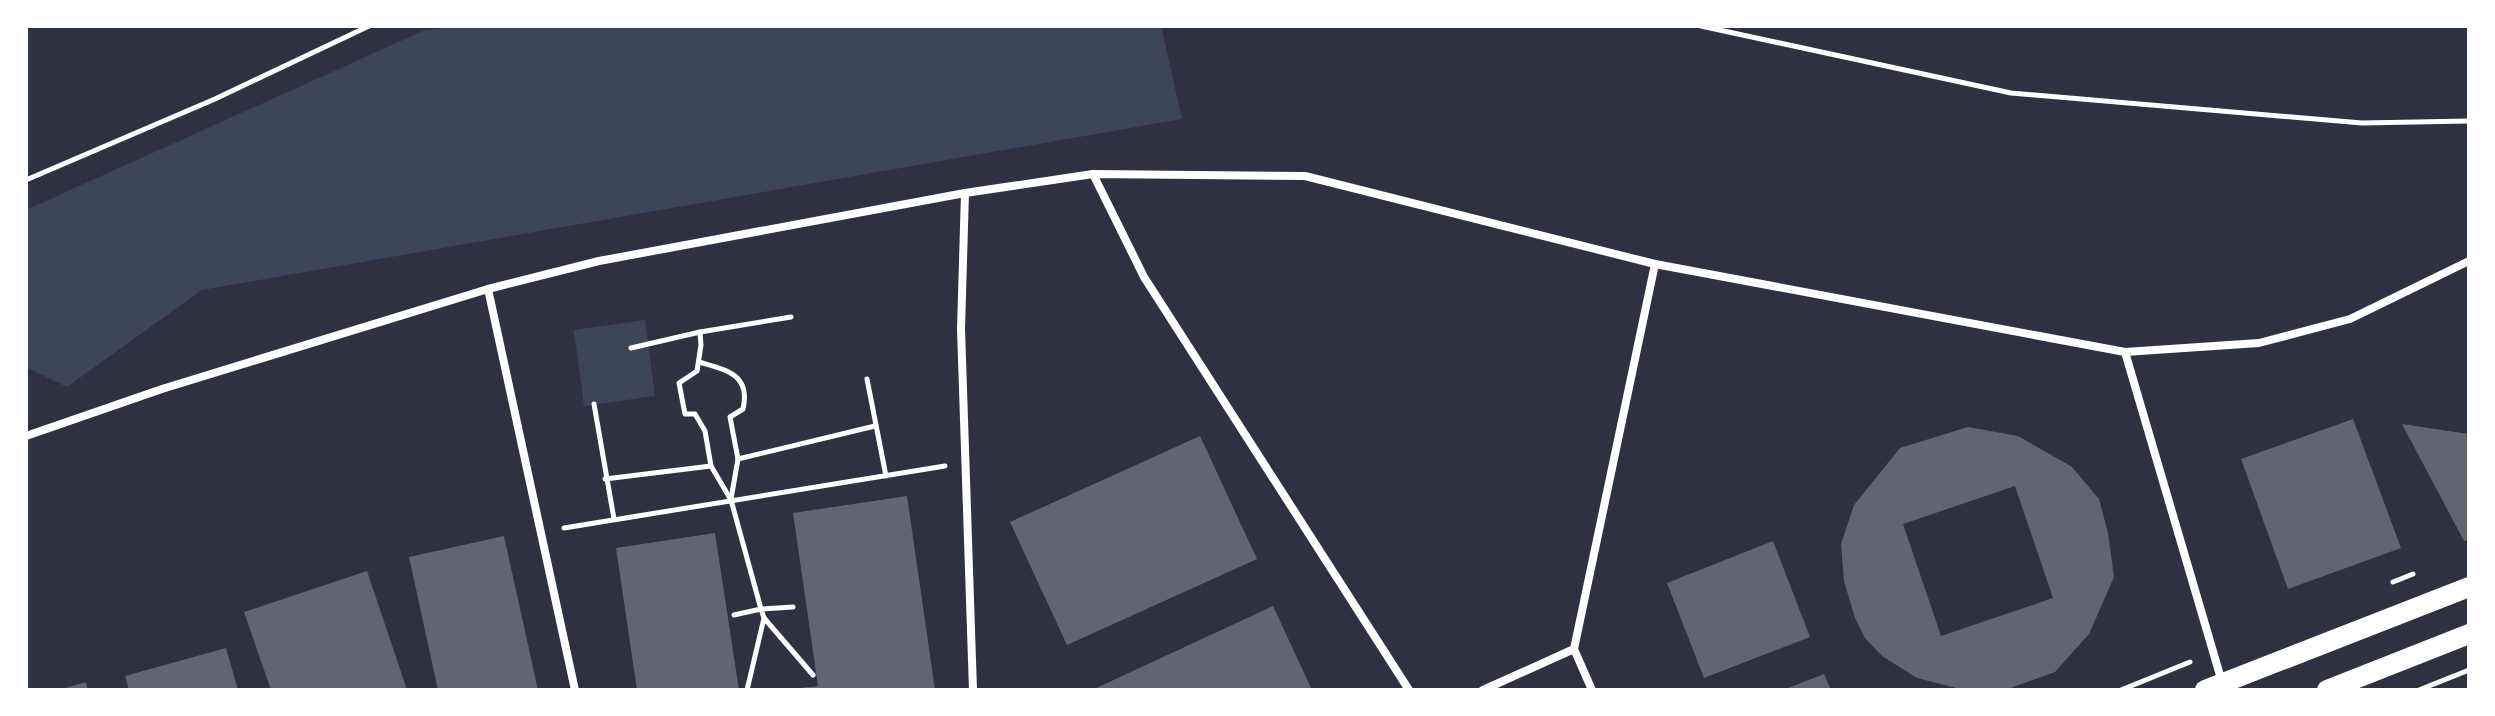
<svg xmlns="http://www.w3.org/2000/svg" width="2495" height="716" font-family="'Crimson Pro',serif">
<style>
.green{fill:#3c4559}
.building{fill:#626471;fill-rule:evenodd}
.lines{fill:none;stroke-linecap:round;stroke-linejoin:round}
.path{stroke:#fff;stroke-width:5}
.minor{stroke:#fff;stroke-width:8}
.primary{stroke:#fff;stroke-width:20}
</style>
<rect width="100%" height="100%" fill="#2d3142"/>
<!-- green -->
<g class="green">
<path d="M465,26h696l21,93 -980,171 -135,97 -41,-20v-157l399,-180z"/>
<path d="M645,320l10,76 -71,10 -10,-76z"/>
</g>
<!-- building -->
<g class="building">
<path d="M2353,419l48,129 -113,41 -47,-130z"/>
<path d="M2402,424l67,10v106l-5,1z"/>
<path d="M1968,427l50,9 54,31 27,32 9,34 6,44 -25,57 -34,38 -50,18h-41l-47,-12 -35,-22 -17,-18 -10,-20 -11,-37 -3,-37 13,-39 46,-57zM2015,486l38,112 -112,38 -38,-112z"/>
<path d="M1200,436l57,123 -190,86 -57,-123z"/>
<path d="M907,496l28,194h-135v-2l18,-2 -25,-173z"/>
<path d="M715,533l24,157h-102l-21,-142z"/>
<path d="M504,536l34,154h-100l-29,-133z"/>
<path d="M1773,541l37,96 -106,41 -37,-95z"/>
<path d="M367,571l40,119h-136l-27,-78z"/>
<path d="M1273,606l39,84h-220z"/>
<path d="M226,648l12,42h-109l-4,-14z"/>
<path d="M1824,674l7,16h-48z"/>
<path d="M86,682l2,8h-26v-1z"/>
</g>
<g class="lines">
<!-- path -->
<g class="path">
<path d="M1701,26l310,67 351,30 107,-2"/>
<path d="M26,180l189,-81 154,-73"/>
<path d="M700,332l91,-15"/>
<path d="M631,348l69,-16 1,13 -4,26 -18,12 6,31h10l10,17 6,35 20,34 30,109 -27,6"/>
<path d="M699,362c27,8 52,12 44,47l-13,8 8,42 -7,40"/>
<path d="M867,379l19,97"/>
<path d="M594,404l20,115"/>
<path d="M738,459l137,-33"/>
<path d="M605,479l106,-13"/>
<path d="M564,528l381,-62"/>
<path d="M2393,582l20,-8"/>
<path d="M764,618l-3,-9 32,-2"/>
<path d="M747,690l17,-72 49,57"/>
<path d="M2121,690l69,-28"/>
<path d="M2419,690l50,-20"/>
</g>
<!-- minor -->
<g class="minor">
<path d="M1093,174l51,103 265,413"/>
<path d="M1655,264l470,88 134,-9 91,-24 119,-58"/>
<path d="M2125,352l97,330"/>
<path d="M26,436l136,-47 326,-100"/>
<path d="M575,690l-87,-401 111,-28 366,-68"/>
<path d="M973,690l-12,-361 4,-136 128,-19 212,2 350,88 -81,385 18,41"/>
<path d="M1483,690l91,-41"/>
</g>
<!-- primary -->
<g class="primary">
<path d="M2205,690l264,-103"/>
<path d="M2327,690l142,-56"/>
</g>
</g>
<!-- border -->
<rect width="2495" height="716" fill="none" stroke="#ffffff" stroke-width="56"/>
</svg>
